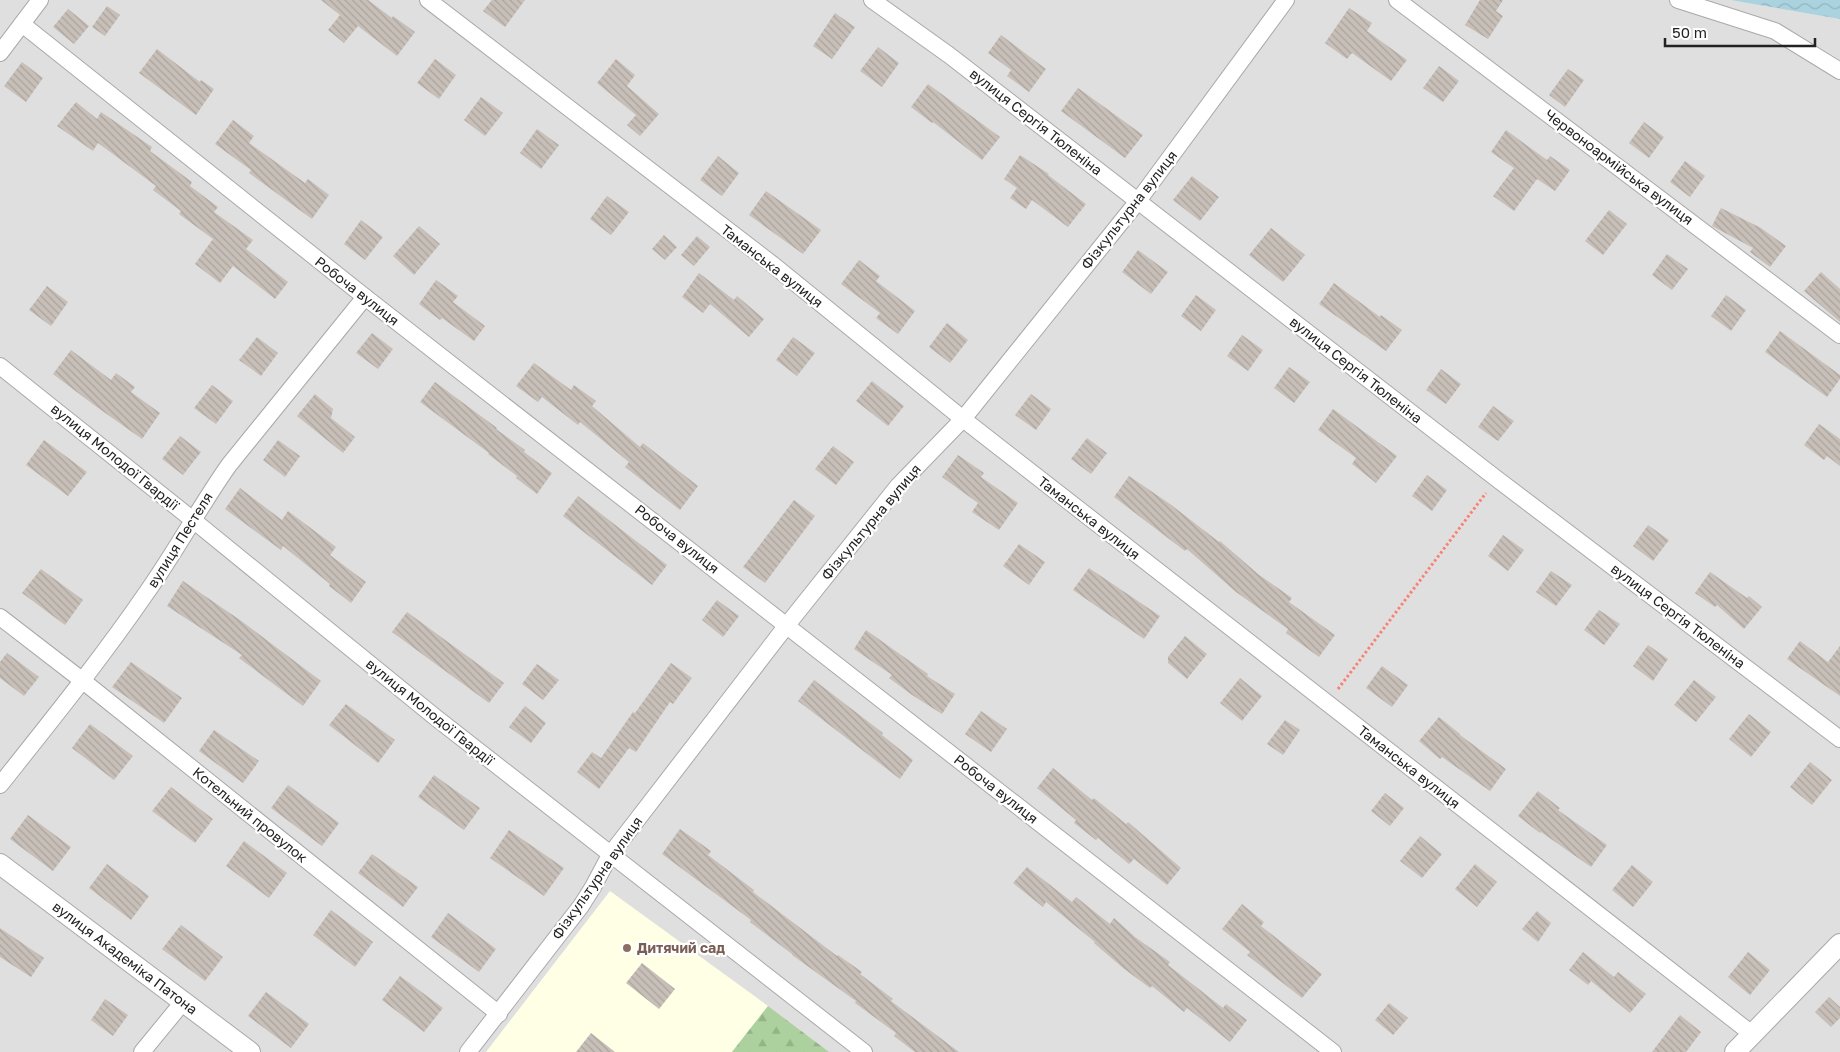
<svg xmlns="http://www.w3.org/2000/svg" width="1840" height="1052" font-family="'Golos Text',sans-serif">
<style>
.residential{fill:#e0dfdf}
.education{fill:#ffffe5}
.forest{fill:url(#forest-firs)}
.water{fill:url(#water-waves)}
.building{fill:url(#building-back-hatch)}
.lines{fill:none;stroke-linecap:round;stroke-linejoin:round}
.minor-casing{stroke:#a9a9a9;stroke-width:18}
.tertiary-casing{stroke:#a9a9a9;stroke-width:22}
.path{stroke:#fa8072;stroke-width:3;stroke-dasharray:2.5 2.5;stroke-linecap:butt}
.minor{stroke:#fff;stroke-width:16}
.tertiary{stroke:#fff;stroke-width:20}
.education-dot{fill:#8d6e63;stroke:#fff;stroke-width:2}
.labels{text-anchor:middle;stroke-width:4.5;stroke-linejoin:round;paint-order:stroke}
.street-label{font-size:14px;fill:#222;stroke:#fff}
.education-label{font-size:14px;font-weight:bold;fill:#785e54;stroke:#fff;text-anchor:start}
</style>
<defs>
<pattern id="forest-firs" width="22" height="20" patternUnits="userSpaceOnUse" patternTransform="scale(1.25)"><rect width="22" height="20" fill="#add19e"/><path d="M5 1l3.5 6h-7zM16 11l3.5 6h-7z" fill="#95b388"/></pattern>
<pattern id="water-waves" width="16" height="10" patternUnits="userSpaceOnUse" patternTransform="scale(1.25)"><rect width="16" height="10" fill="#aad3df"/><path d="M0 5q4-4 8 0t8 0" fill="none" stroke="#92b5bf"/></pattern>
<pattern id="building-back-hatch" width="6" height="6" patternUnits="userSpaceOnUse" patternTransform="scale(1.25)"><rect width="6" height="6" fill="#c7bfb8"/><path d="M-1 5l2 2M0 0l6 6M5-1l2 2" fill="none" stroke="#aba49e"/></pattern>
</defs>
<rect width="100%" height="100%" fill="#f2efe9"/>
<!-- residential -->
<rect class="residential" x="0" y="0" width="1840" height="1052"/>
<!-- education -->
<path class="education" d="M610,891l158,115 -36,46h-246z"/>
<!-- forest -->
<path class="forest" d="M768,1006l61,46h-97z"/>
<!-- water -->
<path class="water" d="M1731,0h109v19z"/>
<!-- building -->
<g class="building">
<path d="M321,0h47l24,18 1,-2 22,16 -18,24 -39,-30 -14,17 -16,-13 12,-15z"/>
<path d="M492,0h33l-20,27 -22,-16z"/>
<path d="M1480,0h23l-7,11 7,5 -15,23 -23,-14z"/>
<path d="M107,6l13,9 -15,21 -13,-9z"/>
<path d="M1349,8l23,15 -5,8 40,29 -16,21 -39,-28 -5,6 -22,-16z"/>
<path d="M68,9l21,17 -15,18 -21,-17z"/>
<path d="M835,13l20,14 -23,32 -19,-13z"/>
<path d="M1001,35l45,34 -17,23 -22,-16 4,-6 -23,-17z"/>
<path d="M878,47l21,16 -17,24 -22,-16z"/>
<path d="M157,49l43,33 1,-2 13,9 -18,26 -57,-42z"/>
<path d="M435,59l21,16 -17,24 -22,-16z"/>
<path d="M616,59l19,16 -8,11 32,28 -19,22 -13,-11 9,-10 -39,-32z"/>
<path d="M22,62l21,16 -17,24 -22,-16z"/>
<path d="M1439,66l20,15 -16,21 -20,-14z"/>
<path d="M1568,69l16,11 -19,27 -16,-12z"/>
<path d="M928,84l72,53 -18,23 -49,-38 -1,1 -21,-16z"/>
<path d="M1078,88l65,47 -18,23 -64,-47z"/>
<path d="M481,97l22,16 -18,23 -21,-16z"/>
<path d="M76,102l21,17 4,-7 51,35 -2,4 42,31 -2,4 28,21 -4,5 39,28 -7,9 42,33 -13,17 -42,-33 -13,17 -25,-19 18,-25 -34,-25 2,-3 -28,-21 3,-4 -58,-43 -5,8 -36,-25z"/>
<path d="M233,120l21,16 -5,7 56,40 3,-4 21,16 -17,24 -63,-46 2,-3 -36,-26z"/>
<path d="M1644,122l20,15 -15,21 -20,-15z"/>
<path d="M537,129l22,16 -18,24 -21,-16z"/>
<path d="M1506,130l41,30 3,-4 20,14 -15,21 -18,-12 -23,32 -21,-15 21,-28 -23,-16z"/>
<path d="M1020,155l29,19 -1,1 38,29 -18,23 -36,-27 -6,9 -16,-11 7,-10 -13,-9z"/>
<path d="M718,156l21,17 -17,23 -22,-16z"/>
<path d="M1685,161l20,15 -15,21 -20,-15z"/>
<path d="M1192,176l27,21 -19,24 -27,-21z"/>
<path d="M766,191l55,39 -18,24 -54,-39z"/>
<path d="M607,196l22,16 -18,23 -21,-16z"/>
<path d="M1721,208l40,20 25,18 -16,21 -20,-15 3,-4 -41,-22z"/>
<path d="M1609,210l18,14 -24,31 -18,-14z"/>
<path d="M361,220l22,17 -18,23 -21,-16z"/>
<path d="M419,226l21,18 -26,31 -21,-19z"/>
<path d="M1271,228l34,27 -22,27 -34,-27z"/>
<path d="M664,235l13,12 -12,13 -13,-11z"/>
<path d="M697,236l13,11 -16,19 -13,-11z"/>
<path d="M1138,250l30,22 -17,22 -29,-22z"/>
<path d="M1667,254l21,15 -16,21 -20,-15z"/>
<path d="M859,260l21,16 -4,5 39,30 -17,23 -22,-16 4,-5 -39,-29z"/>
<path d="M1821,272l19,17v33l-36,-31z"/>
<path d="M699,273l35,27 3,-4 27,23 -15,18 -39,-33 -7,9 -21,-16z"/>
<path d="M436,280l22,16 -5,6 32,24 -11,15 -32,-23 -2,2 -21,-16z"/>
<path d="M1334,283l46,34 1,-2 21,15 -16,21 -67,-47z"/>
<path d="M47,286l21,16 -17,24 -22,-16z"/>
<path d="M1196,295l20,15 -15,21 -20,-15z"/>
<path d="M1726,295l20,15 -15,21 -20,-15z"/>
<path d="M947,323l21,17 -18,23 -21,-16z"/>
<path d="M1780,331l60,44v4l-13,18 -62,-45z"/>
<path d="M372,333l21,16 -15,20 -22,-16z"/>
<path d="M1242,335l21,15 -15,21 -21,-15z"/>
<path d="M257,337l21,16 -17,23 -22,-16z"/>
<path d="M793,337l22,16 -18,23 -21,-16z"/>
<path d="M71,350l40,30 5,-7 19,14 -4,5 29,21 -18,26 -48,-34 -41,-31z"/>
<path d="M534,363l37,27 3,-5 22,16 -4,5 48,41 3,-4 55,43 -18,24 -55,-43 4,-5 -49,-40 -2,3 -36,-28 -4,5 -22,-16z"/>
<path d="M1289,367l21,15 -16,21 -20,-15z"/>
<path d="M1441,369l20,15 -15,20 -20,-14z"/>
<path d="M872,381l32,25 -16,20 -32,-25z"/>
<path d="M435,382l62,46 -1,1 29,21 -1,2 28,21 -15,21 -21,-16 1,-2 -29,-22 1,-1 -69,-51z"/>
<path d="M212,385l21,16 -17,23 -22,-16z"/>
<path d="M315,394l18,15 -2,9 24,19 -12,16 -46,-37z"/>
<path d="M1031,394l20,15 -15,21 -21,-15z"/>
<path d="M1493,406l21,15 -16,20 -20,-14z"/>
<path d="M1333,409l64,47 -21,27 -24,-19 4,-6 -38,-28z"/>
<path d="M1819,424l21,15v27l-13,-10 -3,4 -20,-15z"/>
<path d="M180,436l21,16 -18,23 -21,-16z"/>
<path d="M1087,438l20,15 -16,21 -20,-15z"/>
<path d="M44,440l43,32 -19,24 -42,-31z"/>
<path d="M278,440l22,16 -15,21 -22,-17z"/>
<path d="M833,446l21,16 -18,23 -21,-16z"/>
<path d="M958,455l26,18 -3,4 37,26 -19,27 -27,-18 6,-9 -36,-26z"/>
<path d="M1427,475l20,15 -15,21 -20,-15z"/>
<path d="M1129,476l41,28 49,38 1,-1 38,33 34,24 -3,4 46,33 -16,22 -33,-24 2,-4 -52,-37 -49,-43 -2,2 -71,-54z"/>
<path d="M240,488l42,32 6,-9 48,36 -6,8 36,27 -15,21 -22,-17 1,-2 -47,-38 -2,4 -56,-41z"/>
<path d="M578,496l89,69 -15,20 -89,-69z"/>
<path d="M794,500l21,16 -50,67 -22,-16z"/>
<path d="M1648,525l21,15 -16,21 -20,-15z"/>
<path d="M1503,535l21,15 -16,21 -20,-15z"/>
<path d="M1019,544l26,18 -16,23 -26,-19z"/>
<path d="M1089,568l71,48 -16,23 -71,-49z"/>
<path d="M41,569l42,31 -18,25 -43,-32z"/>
<path d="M1551,571l21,14 -16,21 -20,-14z"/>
<path d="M1710,572l37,26 2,-2 13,11 -18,22 -27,-24 -2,2 -20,-14z"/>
<path d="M183,581l57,39 81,61 -18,25 -64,-48 3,-3 -75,-49z"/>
<path d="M717,600l22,16 -16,21 -21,-17z"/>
<path d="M1599,610l21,14 -16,21 -20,-15z"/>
<path d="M407,612l97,71 -15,20 -97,-71z"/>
<path d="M866,630l62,44 -1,2 28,18 -13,20 -30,-19 -23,-17 3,-3 -38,-26z"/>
<path d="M1185,636l22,18 -20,25 -19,-16v-6z"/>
<path d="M1800,641l28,21 12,-16v50l-53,-37z"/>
<path d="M1648,645l20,14 -15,22 -20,-15z"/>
<path d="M7,653l32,24 -15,19 -24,-18v-16z"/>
<path d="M131,662l51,36 -18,25 -52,-36z"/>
<path d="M671,663l21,15 -19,26 -3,-2 -34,50 -7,-4 -30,41 -22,-17 15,-20 9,6 32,-46 2,1z"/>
<path d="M537,664l22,16 -16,20 -21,-16z"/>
<path d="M1382,666l26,19 -16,22 -26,-19z"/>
<path d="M1240,678l22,18 -20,25 -22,-18z"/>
<path d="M814,680l69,53 -1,2 31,25 -13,19 -102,-78z"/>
<path d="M1694,680l22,17 -20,25 -22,-17z"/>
<path d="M346,704l49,36 -17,23 -49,-38z"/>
<path d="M525,706l21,17 -15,20 -22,-16z"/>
<path d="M981,711l26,18 -16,23 -26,-18z"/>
<path d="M1749,714l22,18 -20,25 -22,-18z"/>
<path d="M1439,717l21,17v1l46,34 -16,22 -48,-34 -2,2 -21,-18z"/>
<path d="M1285,720l15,10 -17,25 -16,-11z"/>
<path d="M90,724l43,32 -19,24 -42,-32z"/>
<path d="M214,730l45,31 -16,22 -44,-32z"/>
<path d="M1810,762l22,18 -20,25 -22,-18z"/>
<path d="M1053,768l39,32 2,-2 32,26 2,-2 53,46 -14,17 -33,-26 -5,5 -31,-26 -2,2 -22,-17 2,-3 -39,-32z"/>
<path d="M434,775l46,33 -16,22 -46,-33z"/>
<path d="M288,785l51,38 -17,23 -51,-38z"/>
<path d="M171,787l42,32 -18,24 -43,-32z"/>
<path d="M1538,791l22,17 -2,2 49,35 -16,22 -50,-35 -1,1 -22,-17z"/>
<path d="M1385,793l19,15 -14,18 -19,-15z"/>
<path d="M28,815l43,32 -18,24 -43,-32z"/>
<path d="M680,829l31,22 -3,4 46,35 -1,2 84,64 1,-1 24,17 -2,2 33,25 -2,2 68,51h-44l-21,-16 2,-3 -41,-30 1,-2 -64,-46v-1l-42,-32 1,-2 -89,-66z"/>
<path d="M509,830l55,38 -20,28 -54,-38z"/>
<path d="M1420,836l22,18 -20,24 -22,-17z"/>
<path d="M244,841l43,32 -18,25 -43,-32z"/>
<path d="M372,854l46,33 -15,20 -45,-34z"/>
<path d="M107,864l42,32 -18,24 -42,-32z"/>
<path d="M1475,864l22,18 -20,25 -22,-18z"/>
<path d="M1632,865l21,17 -20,25 -21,-17z"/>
<path d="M1027,867l45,35 4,-5 34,27 4,-6 21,19 35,25 -2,3 55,43 3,-4 21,16 -17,22 -43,-34 -3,4 -32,-26 -2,2 -27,-20 -29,-25 1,-1 -49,-40 -3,5 -30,-24z"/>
<path d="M1242,904l22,18 -3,4 61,48 -20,24 -55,-43 3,-3 -28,-23z"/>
<path d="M331,910l42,32 -18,25 -42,-32z"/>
<path d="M1537,911l14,12 -13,19 -16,-13z"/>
<path d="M448,913l48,36 -17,23 -48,-35z"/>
<path d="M181,925l42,32 -18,24 -43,-32z"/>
<path d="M0,928l44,30 -13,19 -31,-20z"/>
<path d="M1583,952l31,25 4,-5 28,22 -16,19 -39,-32 -3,4 -19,-15z"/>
<path d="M1748,952l22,18 -20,25 -22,-18z"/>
<path d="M642,963l33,26 -16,20 -33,-26z"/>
<path d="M400,976l43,32 -19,24 -42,-32z"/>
<path d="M266,992l43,32 -18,24 -43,-32z"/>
<path d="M1829,997l11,10v11l-9,9 -16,-15z"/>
<path d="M105,999l23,16 -15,21 -22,-16z"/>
<path d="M1389,1003l19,15 -15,17 -18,-15z"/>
<path d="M1680,1015l21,17 -15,20h-34z"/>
<path d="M591,1033l24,19h-39z"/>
</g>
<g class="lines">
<defs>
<g id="minor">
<path d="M428,0l344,264 191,155 789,615"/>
<path d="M872,0l77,55 548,424 343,260"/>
<path d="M1397,0l443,335"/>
<path d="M1678,0l97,31 65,40"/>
<path d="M22,24l343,273 968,755"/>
<path d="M0,53l40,-53"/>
<path d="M0,366l193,154 242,197 429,335"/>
<path d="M0,617l83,64 416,333"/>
<path d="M0,785c50,-63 101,-126 147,-193 29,-41 53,-86 82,-127l136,-168"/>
<path d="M142,1052l41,-50"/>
<path d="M468,1052l113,-146 12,-19 17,-32 177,-230 111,-139 65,-67 175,-218 148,-201"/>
</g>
<g id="tertiary">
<path d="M0,864l250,188"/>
<path d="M1735,1052l105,-108"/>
</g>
</defs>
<!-- minor casing -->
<use href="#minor" class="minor-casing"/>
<!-- tertiary casing -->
<use href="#tertiary" class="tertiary-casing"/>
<!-- path -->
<path class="path" d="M1338,689l148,-196"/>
<!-- minor -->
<use href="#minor" class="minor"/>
<!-- tertiary -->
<use href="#tertiary" class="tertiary"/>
</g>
<!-- markers -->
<circle class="education-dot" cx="627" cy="948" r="5"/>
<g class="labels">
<!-- street labels -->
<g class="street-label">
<text transform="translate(1036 122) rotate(38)" y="5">вулиця Сергія Тюленіна</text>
<text transform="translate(1619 167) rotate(37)" y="5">Червоноармійська вулиця</text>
<text transform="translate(1129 210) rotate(-52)" y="5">Фізкультурна вулиця</text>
<text transform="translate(772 266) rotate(38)" y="5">Таманська вулиця</text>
<text transform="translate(357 291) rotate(38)" y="5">Робоча вулиця</text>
<text transform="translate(1356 370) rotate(38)" y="5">вулиця Сергія Тюленіна</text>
<text transform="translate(115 457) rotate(39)" y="5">вулиця Молодої Гвардії</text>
<text transform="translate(1089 518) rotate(38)" y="5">Таманська вулиця</text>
<text transform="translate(871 522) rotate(-50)" y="5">Фізкультурна вулиця</text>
<text transform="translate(677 539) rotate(38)" y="5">Робоча вулиця</text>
<text transform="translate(180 540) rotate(-58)" y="5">вулиця Пестеля</text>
<text transform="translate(1678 616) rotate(37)" y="5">вулиця Сергія Тюленіна</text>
<text transform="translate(430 712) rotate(39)" y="5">вулиця Молодої Гвардії</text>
<text transform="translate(1409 767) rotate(38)" y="5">Таманська вулиця</text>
<text transform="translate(996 789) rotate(38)" y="5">Робоча вулиця</text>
<text transform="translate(250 815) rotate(39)" y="5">Котельний провулок</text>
<text transform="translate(597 878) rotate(-55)" y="5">Фізкультурна вулиця</text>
<text transform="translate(125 958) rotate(37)" y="5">вулиця Академіка Патона</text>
</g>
<!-- education labels -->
<g class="education-label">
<text x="637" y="953">Дитячий сад</text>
</g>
</g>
<!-- scale -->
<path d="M1665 38v8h150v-8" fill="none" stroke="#222222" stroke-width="2.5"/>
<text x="1672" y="38" font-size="15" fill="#222222" stroke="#ffffff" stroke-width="4" paint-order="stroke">50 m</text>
</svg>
